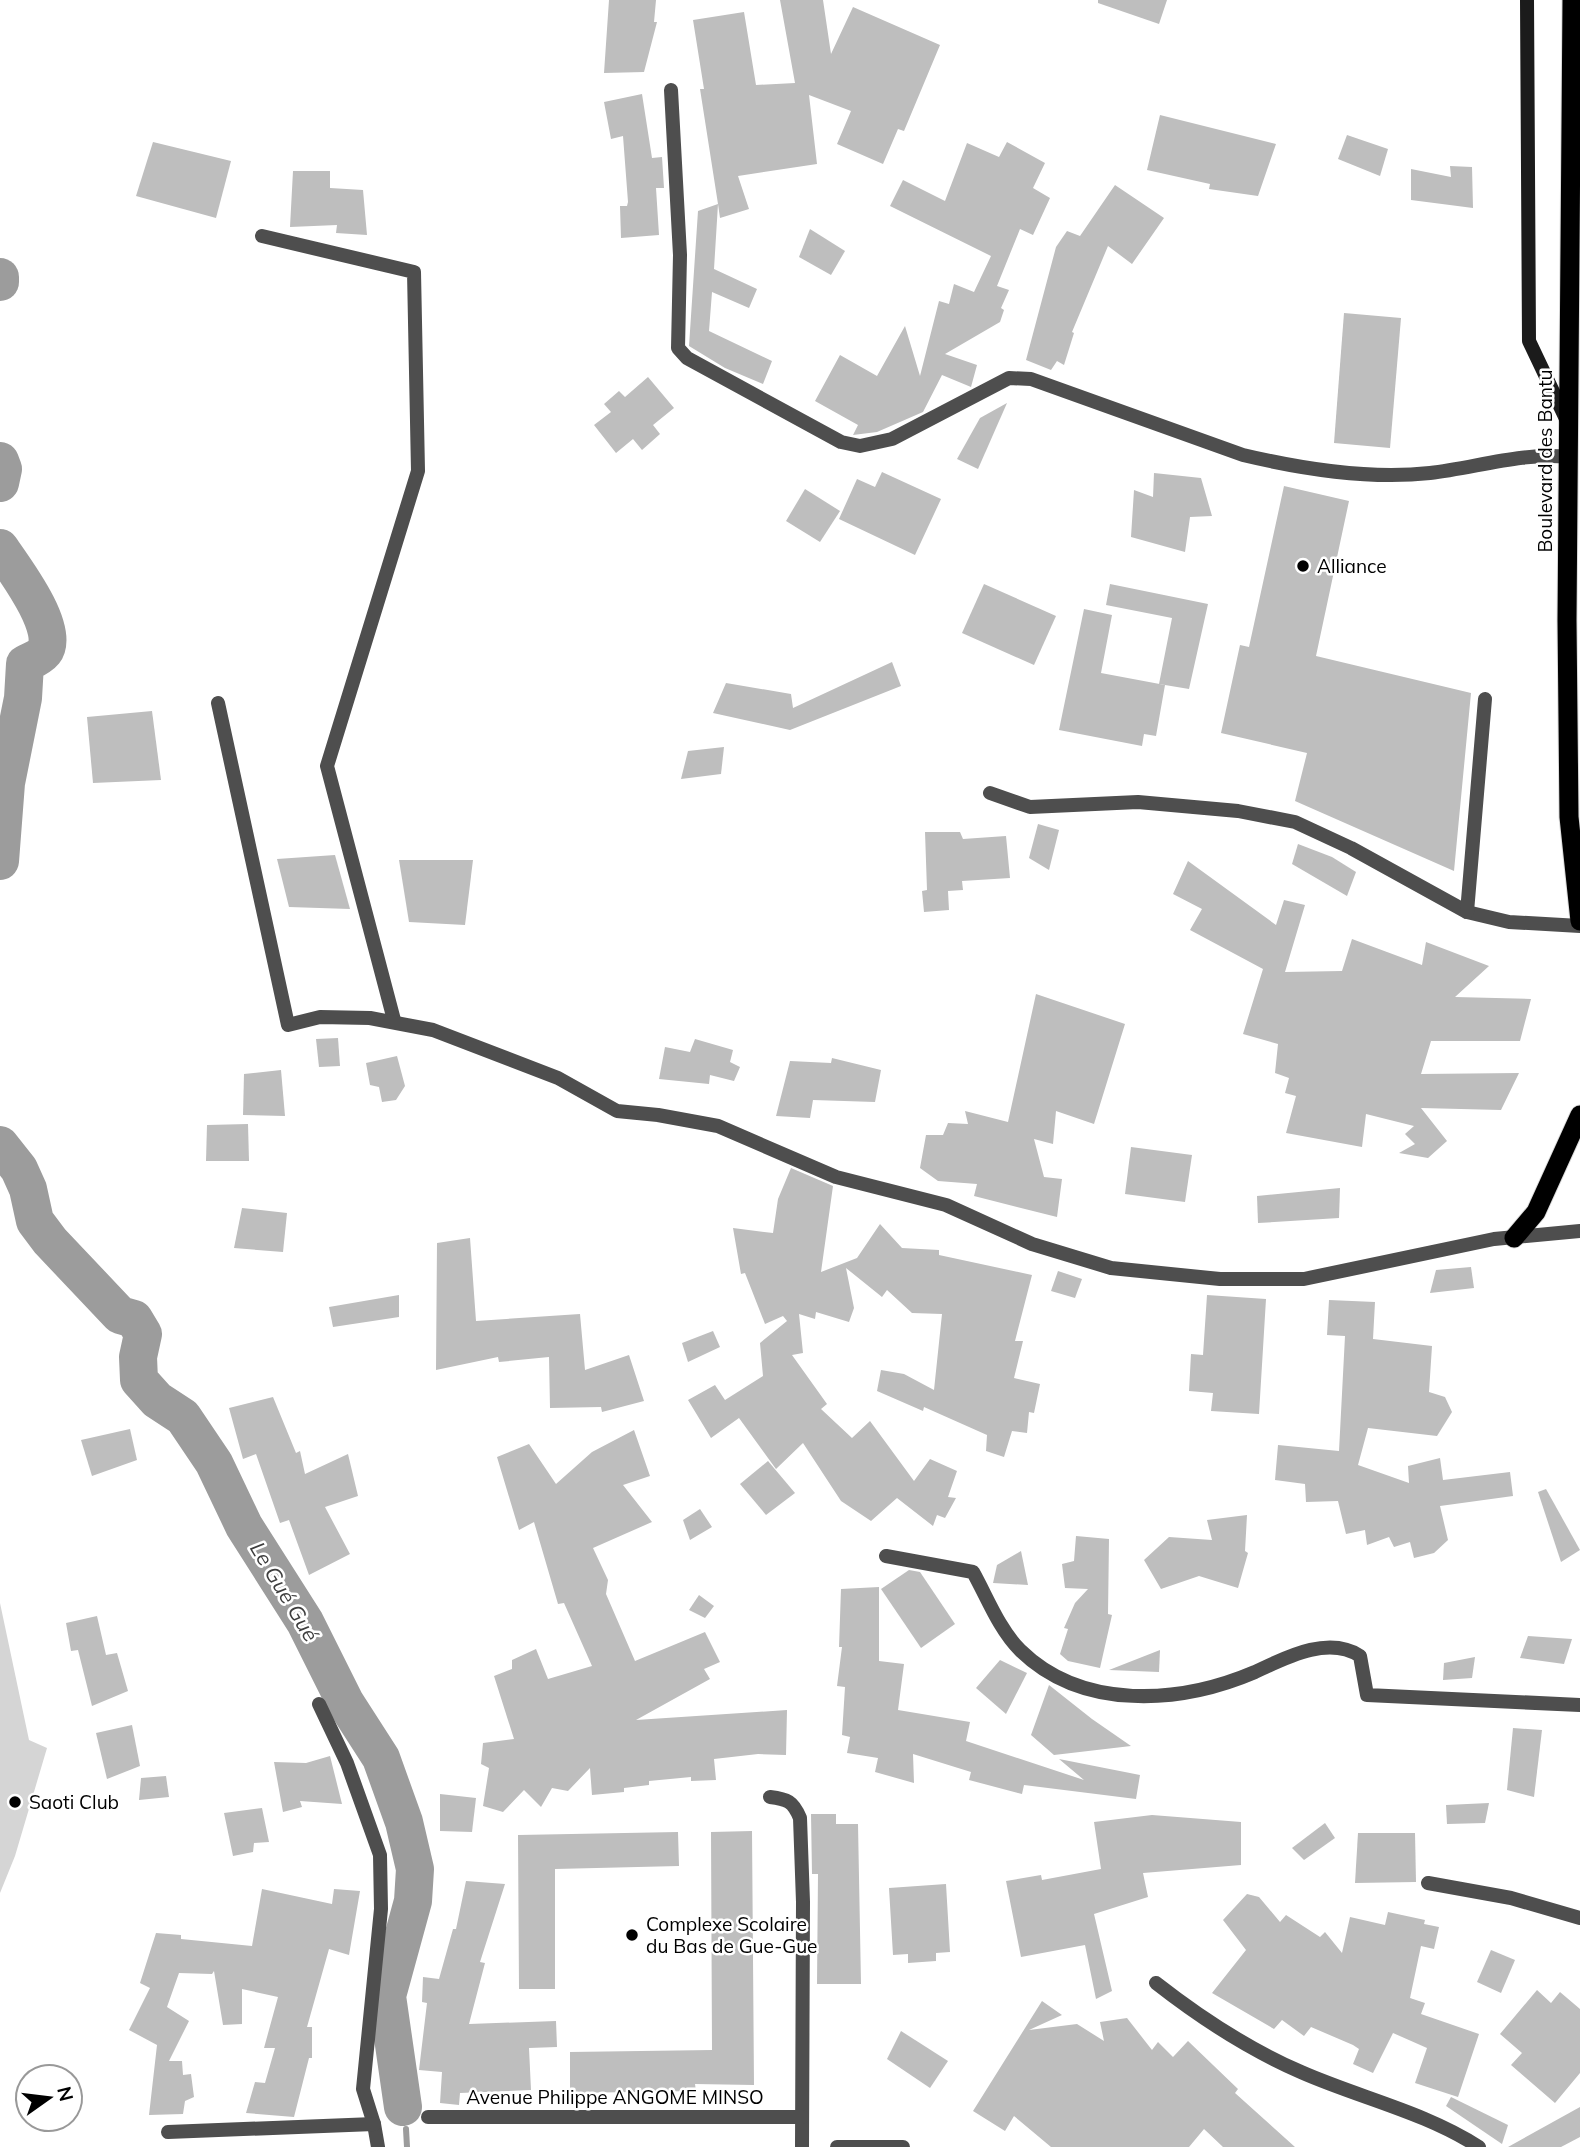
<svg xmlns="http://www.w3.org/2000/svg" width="1580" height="2147" font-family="Mulish,sans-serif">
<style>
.green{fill:#d5d5d5}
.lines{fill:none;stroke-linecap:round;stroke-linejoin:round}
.stream{stroke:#9c9c9c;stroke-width:6}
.river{stroke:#9c9c9c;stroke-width:38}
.building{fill:#bebebe}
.trunk-casing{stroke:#dbdbdb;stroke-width:21}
.minor{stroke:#4e4e4e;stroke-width:14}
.secondary{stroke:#1b1b1b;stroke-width:14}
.trunk{stroke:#000;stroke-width:19}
.poi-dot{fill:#000;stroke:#fff;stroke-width:2.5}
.labels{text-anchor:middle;stroke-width:5;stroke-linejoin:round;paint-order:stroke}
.street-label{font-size:19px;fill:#000;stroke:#fff}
.poi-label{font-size:19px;fill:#000;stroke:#fff;text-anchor:start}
.water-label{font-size:21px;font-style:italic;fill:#3d3d3d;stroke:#fff}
</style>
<rect width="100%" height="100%" fill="#fff"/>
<!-- green -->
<path class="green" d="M0,1603l29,137 18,8 -32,108 -15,37z"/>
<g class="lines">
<!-- stream -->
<path class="stream" d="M406,2129l1,18"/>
<!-- river -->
<g class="river">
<path d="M0,277v5"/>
<path d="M0,461l3,8 -3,14"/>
<path d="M0,548c13,19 61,82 44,104 -4,5 -13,9 -19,12l-2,34 -17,85 -6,78"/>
<path d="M0,1145l19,24 9,20 7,32 15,20 70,74 14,4 9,15 -5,23 1,23 18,20 26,17 31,46 30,63 61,96 40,80 36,56 23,64 11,47 -2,32 -26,95 16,111"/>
</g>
</g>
<!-- building -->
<g class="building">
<path d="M609,0h47l-2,22h3l-13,50 -40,1z"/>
<path d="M780,0h43l8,54 22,-47 87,38 -36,86 -6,-2 -15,35 -46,-20 14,-33 -42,-16 8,69 -79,12 11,33 -29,9 -2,-14 -4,65 43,20 -8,19 -37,-16 -3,39 63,30 -9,23 -38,-16 -36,-22 9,-135 20,-7 -18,-115h4l-11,-69 51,-8 12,73 39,-2z"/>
<path d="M1098,0h69l-8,24 -61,-21z"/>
<path d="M642,94l10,64 10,-1 2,31h-8l3,47 -38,3 -1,-32h7l1,-4 -5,-66 -12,3 -7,-37z"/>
<path d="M1160,115l116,29 -18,52 -49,-7 1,-5 -63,-14z"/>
<path d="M1347,135l41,14 -8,27 -42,-17z"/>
<path d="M153,142l78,19 -15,57 -80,-22z"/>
<path d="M1007,142l38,21 -12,25 17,10 -17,37 -13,-6 -23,57 12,4 -8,18 3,2 -4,12 -55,32 32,11 -6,22 -29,-12 -19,37 -46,20 -24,3 5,-10 -43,-24 25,-46 37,21 28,-50 15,50 19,-75 10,3 5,-20 20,8 17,-36 -101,-50 13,-26 42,21 22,-58 32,14z"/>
<path d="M1450,166l22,1 1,41 -62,-8v-31l40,8z"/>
<path d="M293,171h37v17l33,2 4,45 -31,-2 1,-8 -47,2z"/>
<path d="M1115,185l49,33 -32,46 -24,-18 -36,86 2,1 -10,32 -7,-4 -6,9 -25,-10 30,-113 11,-16 13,5z"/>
<path d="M810,229l35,22 -14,24 -32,-18z"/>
<path d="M1344,313l57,5 -11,130 -56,-5z"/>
<path d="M648,377l26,31 -21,17 7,9 -18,16 -9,-11 -17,14 -22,-28 17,-13 -7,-8 15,-13 6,6z"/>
<path d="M1007,403l-29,66 -21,-10 23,-41z"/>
<path d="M882,472l59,27 -26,56 -76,-36 18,-40 18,8z"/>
<path d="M1154,473l47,5 11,38 -22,1 -5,35 -54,-15 3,-47 19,7z"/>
<path d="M1284,486l65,15 -33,155 155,37 -17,178 -159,-70 12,-48 -86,-20 19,-88 9,2z"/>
<path d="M805,489l35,22 -20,31 -34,-21z"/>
<path d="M984,584l72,32 -22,49 -72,-32z"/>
<path d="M1110,584l98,20 -19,85 -30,-5 13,-66 -66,-13z"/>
<path d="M1084,609l28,6 -11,58 64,12 -9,51 -12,-2 -2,12 -83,-16z"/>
<path d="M892,662l9,24 -111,44 -77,-17 13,-30 65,11 2,14z"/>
<path d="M152,711l9,69 -68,3 -6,-66z"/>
<path d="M724,747l-3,27 -40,5 7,-28z"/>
<path d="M1038,824l21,6 -10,40 -20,-12z"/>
<path d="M925,832h35l3,7 43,-3 4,42 -48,3 1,9 -15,1 1,19 -25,2 -2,-21 5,-1z"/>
<path d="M1298,844l34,13 24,15 -9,24 -55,-32z"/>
<path d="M335,855l15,54 -61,-2 -12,-48z"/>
<path d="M399,860h74l-8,65 -56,-3z"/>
<path d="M1188,861l88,64 8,-25 21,5 -20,67 57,-1 10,-32 70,26 4,-23 63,24 -34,31 76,2 -11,42h-89l-10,33 98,-1 -18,37 -80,-2 26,33 -19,17 -29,-5 16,-9 -10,-10 9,-8 -48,-12 -4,33 -76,-14 10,-37 -11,-3 4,-15 -14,-5 3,-29 -35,-10 20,-65 -73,-39 12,-21 -29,-15z"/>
<path d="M1036,994l89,30 -31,100 -38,-13 -3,33 -19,-5 10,38 18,2 -5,38 -83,-21 3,-12 -39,-3 -18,-13 6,-33h17l5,-12 20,1 -3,-13 43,11z"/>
<path d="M338,1038l2,28 -21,1 -3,-28z"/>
<path d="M695,1039l38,11 -3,12 10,5 -6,14 -24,-6 -1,9 -50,-5 6,-32 25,5z"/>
<path d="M397,1056l8,30 -9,14 -14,2 -3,-15 -9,-2 -4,-22z"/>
<path d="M832,1058l49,12 -6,32 -62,-2 -3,18 -34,-2 14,-55 41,2z"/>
<path d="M281,1070l4,46 -42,-1 1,-41z"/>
<path d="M248,1124l1,37h-43l1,-36z"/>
<path d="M1131,1147l61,8 -7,47 -60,-8z"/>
<path d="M791,1168l42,18 -12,86 36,-14 23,-34 22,24 37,2v5l93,20 -17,66h8l-9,37 26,6 -6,29 -5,-1 -2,21 -15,-2 -8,26 -18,-6 1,-16 -63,-28 -1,4 -46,-20 4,-21 23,4 30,16 8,-76 -30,-1 -25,-23 -5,7 -36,-29 8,40 -5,14 -33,-10 -1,7 -16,-5 4,39 -11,2 35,49 -6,5 31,29 18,-17 44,60 16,-22 27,12 -9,26 8,1 -11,20 -8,-3 -4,11 -36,-28 -26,23 -30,-20 -38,-58 -27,26 -37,-51 -28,20 -23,-38 27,-15 10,15 38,-24 -3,-33 27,-22 -4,-5 -18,8 -20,-51 -4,1 -8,-46 40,5 5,-34z"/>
<path d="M1340,1188l-1,30 -81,5 -1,-27z"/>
<path d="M242,1208l45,5 -4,39 -49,-4z"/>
<path d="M470,1238l6,83 104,-7 5,56 44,-15 15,46 -42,11 -1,-5 -51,1 -1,-51 -50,5 -1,-5 -62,13 1,-127z"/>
<path d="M1471,1267l3,21 -44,5 6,-23z"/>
<path d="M1058,1271l24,8 -7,19 -24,-7z"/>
<path d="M399,1295v22l-66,10 -4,-20z"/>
<path d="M1207,1295l59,4 -7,115 -48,-3 2,-18 -24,-2 2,-37 12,1z"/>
<path d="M1329,1300l46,2 -2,37 59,7 -3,46 16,5 7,15 -15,24 -69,-8 -10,37 51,18 -1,-17 32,-8 3,22 67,-8 3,24 -73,10 8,34 -14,13 -20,5 -4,-16 -16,5 -5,-10 -22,8 -2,-15 -19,4 -8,-33 -32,1 -1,-18 -30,-4 3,-35 61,6 6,-115 -18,-1z"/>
<path d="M713,1331l7,16 -32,15 -6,-19z"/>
<path d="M273,1397l23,56 4,-2 5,23 43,-20 10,42 -33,11 25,47 -41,21 -20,-55 -9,3 -24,-69 -13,5 -14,-51z"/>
<path d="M130,1429l7,31 -45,16 -11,-36z"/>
<path d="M634,1430l16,46 -27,9 29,37 -59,26 15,32 -2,14 29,67 70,-29 15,30 -16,7 6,10 -74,41 151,-10 -1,45 -28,-1 -44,5 2,21 -25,1v-4l-42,4v4l-25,3v4l-32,3 -2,-27 -22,23 -16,-3 -11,19 -17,-17 -21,22 -20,-6 6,-38 -8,-4 2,-21 31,-4 -20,-63 18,-7v-9l24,-11 12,30 44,-13 -28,-63 -6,1 -24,-82 -15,8 -22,-73 32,-13 27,40 36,-32z"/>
<path d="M768,1461l27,32 -29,22 -26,-31z"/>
<path d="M1546,1489l34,61 -19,12 -23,-70z"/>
<path d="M700,1509l12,18 -22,13 -7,-20z"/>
<path d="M1247,1515l-2,36 3,2 -10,35 -39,-12 -38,13 -17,-29 25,-23 43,3 -5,-20z"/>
<path d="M1076,1536l33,3 -1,75 4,1 -12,53 -32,-7 -8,-7 8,-25 -4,-1 11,-25 13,-14 -23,-1 -3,-24 12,-3z"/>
<path d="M1021,1551l7,34 -35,-2 4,-18z"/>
<path d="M909,1570l11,2 35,52 -34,24 -40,-59z"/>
<path d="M879,1587v74l25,3 -6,46 72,12 -4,19 118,39 -25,-21 81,16 -4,24 -112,-14 -2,9 -53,-14 2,-8 -58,-18 1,29 -39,-11 3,-14 -31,-5 3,-16 -8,-2 3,-48 -8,-1 5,-39h-3l2,-58z"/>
<path d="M699,1595l15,11 -9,12 -16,-8z"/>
<path d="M97,1616l9,39 11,-2 11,38 -36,15 -14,-56 -7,1 -5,-28z"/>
<path d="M1528,1636l44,3 -8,25 -44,-6z"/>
<path d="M1160,1650l-1,22 -50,-2z"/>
<path d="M1475,1657l-3,21 -29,2 1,-17z"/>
<path d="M1000,1660l27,13 -21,41 -30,-26z"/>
<path d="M1049,1685l43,34 39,27 -77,9 -23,-20z"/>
<path d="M132,1725l8,41 -33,13 -11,-46z"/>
<path d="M1513,1728l29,2 -8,67 -27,-7z"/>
<path d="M330,1756l12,48 -42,-3 2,6 -19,5 -9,-50 32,1z"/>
<path d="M166,1776l3,21 -30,3 2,-22z"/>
<path d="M440,1794l36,4 -4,34 -32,-1z"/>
<path d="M1489,1803l-4,20 -38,1 -1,-19z"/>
<path d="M262,1808l7,34 -15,1 -1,9 -20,4 -9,-43z"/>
<path d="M811,1814h25v10h22l3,160h-44l1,-110h-6z"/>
<path d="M1152,1815l89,7v43l-98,8 5,24 -54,17 18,77 -16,8 -11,-54 -64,12 -15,-76 35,-6 1,5 59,-11 -7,-47z"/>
<path d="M1325,1823l10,15 -31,22 -12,-12z"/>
<path d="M752,1831l2,254 -59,-1 1,7 -126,2v-41l142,-2 -1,-218z"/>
<path d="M678,1832l1,34 -124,3v120h-36l-1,-154z"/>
<path d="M1358,1833h57l1,49 -61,1z"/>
<path d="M466,1881l39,3 -25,78 5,1 -16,61 87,-3 1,26 -28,1 2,42 -71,3 -1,12 -19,-2 2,-31 -23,-2 8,-67 -5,-1 1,-25 16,2 14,-50h3z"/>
<path d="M946,1884l4,68 -14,1v8l-28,2v-9l-15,1 -4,-67z"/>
<path d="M262,1889l70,15 2,-15 26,2 -11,64 -20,-6 -22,78h5v31h-3l-15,59 -48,-4 9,-31 10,1 10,-35h-11l14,-51 -36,-8v35l-19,1 -9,-54 -2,3 -33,-1 -12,34 22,14 -20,40h13l1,14 8,-1 3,23 -9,4 -2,13 -34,1 8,-70 -28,-15 21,-42 -10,-5 16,-50 25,2v4l71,7z"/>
<path d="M1247,1894l12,3 21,25 6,-7 34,22 5,-5 17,21 8,-36 35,8 3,-13 37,8 -1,4 15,3 -5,22 -13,-3 -11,52 15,5 -4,11 58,20 -21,63 -43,-14 12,-35 -34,-15 -20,40 -20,-9 6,-15 -6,-4 -42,-18 -7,9 -22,-16 -8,9 -62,-36 34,-43 -23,-30z"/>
<path d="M1491,1950l24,10 -14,33 -24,-11z"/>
<path d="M1537,1990l14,13 9,-11 20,17v64l-25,30 -44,-38 11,-12 -22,-19z"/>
<path d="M1042,2001l20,14 -33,15 48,-6 27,17 -4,-19 27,-4 25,32 6,-8 15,15 15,-16 50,48 -3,4 60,54h-72l-19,-18 -15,18h-138l-37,-31 -9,15 -32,-20z"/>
<path d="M901,2031l47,30 -18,27 -43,-29z"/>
<path d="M1451,2097l57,28 -6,19 -56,-38z"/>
<path d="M1580,2107v30l-19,10h-53z"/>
</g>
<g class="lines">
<defs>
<g id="trunk">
<path d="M1572,0l-5,620 2,197 11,104"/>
<path d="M1514,1238l22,-26 44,-97"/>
</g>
</defs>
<!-- trunk casing -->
<use href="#trunk" class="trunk-casing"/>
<!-- minor -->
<g class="minor">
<path d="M671,90l9,165 -2,93 9,10 154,84 19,4 32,-7 117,-61 22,1 212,76c59,14 126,25 187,18 45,-5 92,-21 138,-16"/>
<path d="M262,236l152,36 4,199 -91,295 67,254"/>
<path d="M218,703l70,322 32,-8 50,1 63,12 125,48 59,33 41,4 60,11 118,51 110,28 86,39 79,24 109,11h84l190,-40 86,-8"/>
<path d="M990,793l40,14 108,-5 100,9 57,11 56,26 116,64 42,10 71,4"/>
<path d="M1467,912l18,-213"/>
<path d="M886,1556l87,16c14,25 26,57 47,78 62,61 160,54 235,22 30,-14 73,-37 105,-16l7,39 213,10"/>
<path d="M319,1704l28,59 33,92 1,54 -18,180 11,35 4,23"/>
<path d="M770,1797c17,2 23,4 30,21l3,84 -1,245"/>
<path d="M1428,1883l83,15 69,20"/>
<path d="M1156,1983c46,36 92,66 145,89 59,26 124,40 178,75"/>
<path d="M428,2117h374"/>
<path d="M168,2132l206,-8"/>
<path d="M837,2147h66"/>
</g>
<!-- secondary -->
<path class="secondary" d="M1527,0l2,341 38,80"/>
<!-- trunk -->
<use href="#trunk" class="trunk"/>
</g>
<!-- markers -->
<g class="poi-dot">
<circle cx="1303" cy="566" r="7"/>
<circle cx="15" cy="1802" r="7"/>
<circle cx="632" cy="1935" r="7"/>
</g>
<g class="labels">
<!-- street labels -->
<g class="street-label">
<text transform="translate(1545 461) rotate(-90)" y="7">Boulevard des Bantu</text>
<text x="615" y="2104">Avenue Philippe ANGOME MINSO</text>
</g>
<!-- poi labels -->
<g class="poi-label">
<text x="1317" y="573">Alliance</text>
<text x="29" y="1809">Saoti Club</text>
<text x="646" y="1931">Complexe Scolaire<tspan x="646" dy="22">du Bas de Gue-Gue</tspan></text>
</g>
<!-- water labels -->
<g class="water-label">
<text transform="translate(284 1592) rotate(59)" y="7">Le Gué Gué</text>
</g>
</g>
<!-- north arrow -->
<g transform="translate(49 2098) rotate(76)"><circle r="33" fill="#ffffff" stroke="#999999" stroke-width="2"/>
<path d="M0-5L12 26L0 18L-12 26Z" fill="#000000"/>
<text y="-10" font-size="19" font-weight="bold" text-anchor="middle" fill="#000000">N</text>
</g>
</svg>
